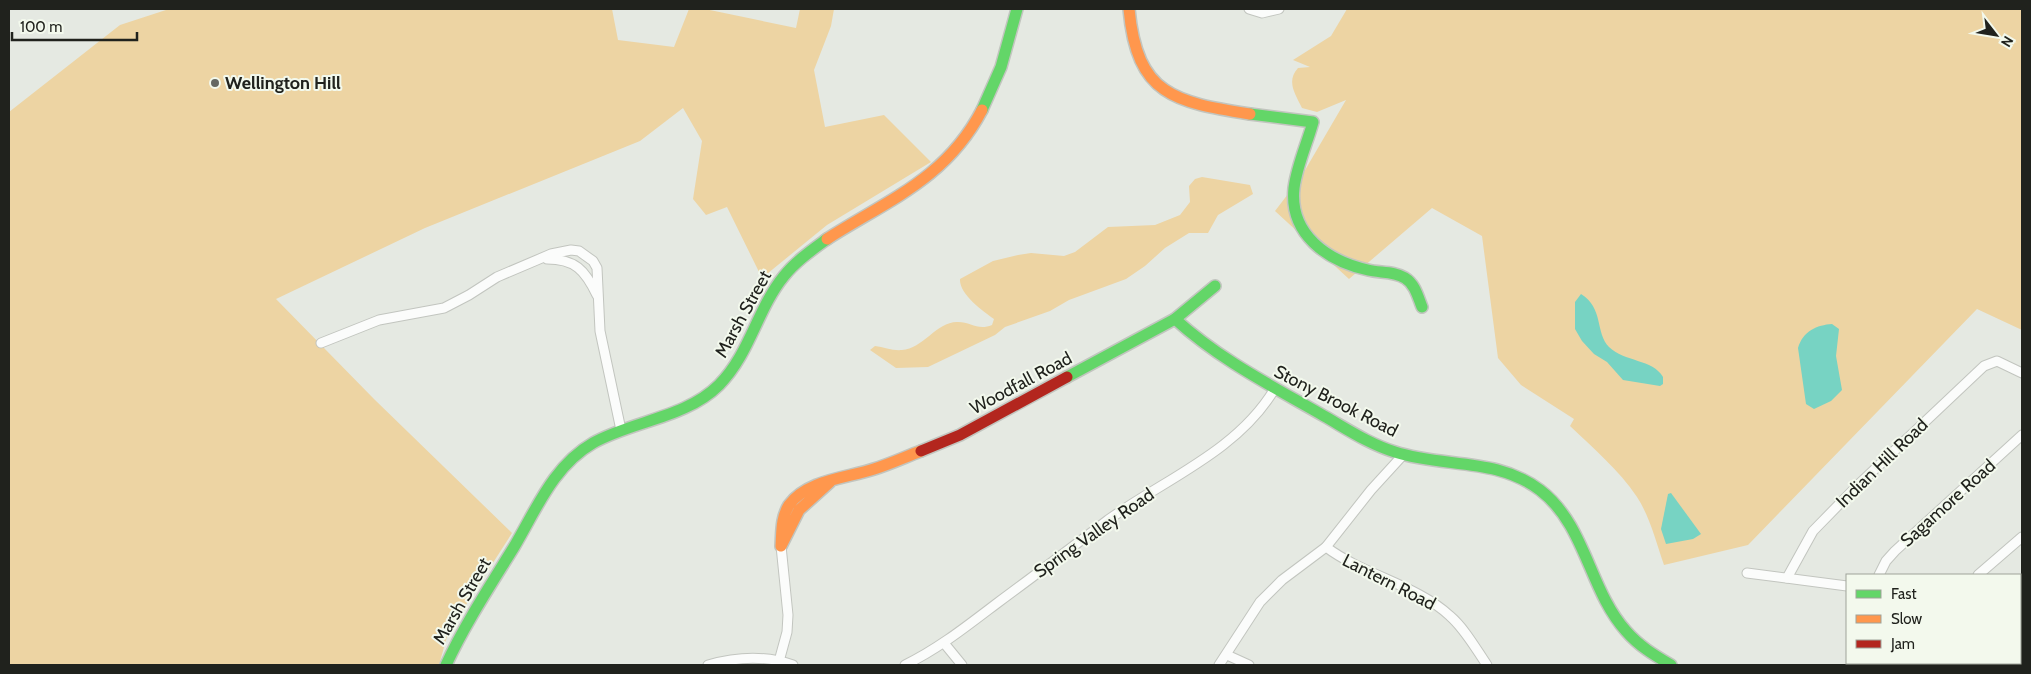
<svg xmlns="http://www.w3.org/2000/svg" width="2031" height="674" font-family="Cabin,sans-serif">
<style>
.green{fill:#edd4a3}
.water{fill:#77d3c3}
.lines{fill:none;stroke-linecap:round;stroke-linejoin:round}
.street-casing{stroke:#c2c5bf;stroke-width:11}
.fast-casing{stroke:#c2c5bf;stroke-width:14}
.slow-casing{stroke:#c2c5bf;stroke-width:14}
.jam-casing{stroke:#c2c5bf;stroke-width:14}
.street{stroke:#fbfcfb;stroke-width:9}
.fast{stroke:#63d668;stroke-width:11}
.slow{stroke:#ff974d;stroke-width:11}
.jam{stroke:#b3261e;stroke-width:11}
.poi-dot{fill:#656862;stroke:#f3f9ed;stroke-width:2}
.labels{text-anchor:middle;stroke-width:4;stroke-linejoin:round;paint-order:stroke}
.poi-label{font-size:18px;font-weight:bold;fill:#20221d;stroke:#f3f9ed;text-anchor:start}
.street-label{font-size:18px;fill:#20221d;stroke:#f3f9ed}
</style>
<rect width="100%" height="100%" fill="#e5e9e2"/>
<!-- green -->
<g class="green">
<path d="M169,9h443l6,31 56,7 15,-38h16l91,19 4,-19h34l-3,17 -17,44 11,57 59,-12 47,47 -104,63 -65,53 -35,-71 -21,8 -13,-16 9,-58 -19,-33 -43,33 -215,87 -149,71 98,100 138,134 -64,100 -9,32h-430v-553l111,-87z"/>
<path d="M1347,9h675v321l-45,-21 -229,236 -84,20c-8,-23 -14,-48 -27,-68 -18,-27 -44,-49 -67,-71l4,-7 -53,-34 -23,-27 -16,-122 -50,-28 -83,71 -74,-68 26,-34 45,-77 -29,12 -15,-4c-7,-14 -16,-27 -4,-40l12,-1 -17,-7 38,-24z"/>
<path d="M1202,177l48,8 3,9 -35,21 -10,18h-19l-24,15 -20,18 -19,13 -57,21 -19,11 -45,16 -10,8 -67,32 -32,1 -26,-18 5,-4c9,1 18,5 27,4 21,-1 35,-29 56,-28 13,0 20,9 34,3l2,-6c-11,-8 -35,-25 -34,-40l33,-18 25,-6 13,-2 33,3 11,-4 33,-25 47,-2 25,-10 10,-13 -1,-16 6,-7z"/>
</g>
<!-- water -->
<g class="water">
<path d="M1581,294c23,14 14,39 28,53 15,15 44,12 54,30v7l-3,2 -37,-6 -16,-18 -13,-8 -12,-13 -7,-12v-27z"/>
<path d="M1832,324l7,5 -3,27 6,34 -11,11 -17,8 -8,-5 -8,-56c5,-17 19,-23 34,-24z"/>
<path d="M1671,493l30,41 -8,5 -27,5 -5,-15 7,-35z"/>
</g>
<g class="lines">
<defs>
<g id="street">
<path d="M1249,9l13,4 17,-4"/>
<path d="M547,259c28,0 38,11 50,36"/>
<path d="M321,343l58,-23 65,-12 25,-13 28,-18 54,-23 20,-4 8,1 14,10 4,7 3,63 21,99"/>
<path d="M1326,547c37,28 91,38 124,69 15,13 26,33 37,49"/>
<path d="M1747,573l100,13"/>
<path d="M1879,575l7,-14 9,-10 127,-116"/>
<path d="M1978,575l44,-38"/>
<path d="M1787,578l26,-47 45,-46 126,-119 13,-5 25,12"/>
<path d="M944,643l18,22"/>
<path d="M1227,655l22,10"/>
<path d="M1874,663l2,2"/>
<path d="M708,665c28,-8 57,-10 85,0"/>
<path d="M778,665l9,-33 1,-17 -7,-69"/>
<path d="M905,665c33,-16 62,-39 91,-61 38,-28 75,-56 112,-84 57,-41 128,-68 166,-130"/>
<path d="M1219,665l41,-63 22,-22 44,-33 45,-57 32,-35"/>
</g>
<g id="fast">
<path d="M982,110l19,-43 16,-58"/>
<path d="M1250,114l63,8c-6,22 -16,43 -19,66 -5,46 33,73 74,82 12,3 26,1 37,8 10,6 13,19 17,29"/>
<path d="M1175,319c45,41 97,67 149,97 23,13 45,28 71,36 49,16 101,5 145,38 46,35 49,100 86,141 13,15 28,24 45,34"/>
<path d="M1067,377l108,-58 40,-33"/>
<path d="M2020,606l2,-2"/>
<path d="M2020,650l2,-2"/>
<path d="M446,665c19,-41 44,-79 68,-118 22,-37 39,-81 79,-104 39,-22 93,-25 126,-58 31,-31 38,-76 65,-109 12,-15 28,-26 43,-37"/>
<path d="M1941,665l3,-2"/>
<path d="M2000,665l3,-2"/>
</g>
<g id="slow">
<path d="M1129,9c8,87 46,93 121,105"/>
<path d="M827,239c61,-39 119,-60 155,-129"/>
<path d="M830,482l-31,28 -18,36c1,-15 0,-28 8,-41 18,-25 58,-27 85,-36 16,-5 31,-12 47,-18"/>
</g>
<path id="jam" d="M921,451l39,-16 107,-58"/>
</defs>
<!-- street casing -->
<use href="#street" class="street-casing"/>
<!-- fast casing -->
<use href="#fast" class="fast-casing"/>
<!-- slow casing -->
<use href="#slow" class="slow-casing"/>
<!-- jam casing -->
<use href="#jam" class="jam-casing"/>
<!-- street -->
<use href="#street" class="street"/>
<!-- fast -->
<use href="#fast" class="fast"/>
<!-- slow -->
<use href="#slow" class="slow"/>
<!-- jam -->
<use href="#jam" class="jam"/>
</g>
<!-- markers -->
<circle class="poi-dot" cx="215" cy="83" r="5"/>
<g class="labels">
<!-- poi labels -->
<g class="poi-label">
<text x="225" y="89">Wellington Hill</text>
</g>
<!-- street labels -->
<g class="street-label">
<text transform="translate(743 314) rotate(-61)" y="6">Marsh Street</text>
<text transform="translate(1021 383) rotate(-28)" y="6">Woodfall Road</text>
<text transform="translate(1336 401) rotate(27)" y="6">Stony Brook Road</text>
<text transform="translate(1882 463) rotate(-44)" y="6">Indian Hill Road</text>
<text transform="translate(1948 503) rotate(-42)" y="6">Sagamore Road</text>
<text transform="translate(1094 533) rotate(-35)" y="6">Spring Valley Road</text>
<text transform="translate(1389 582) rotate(27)" y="6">Lantern Road</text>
<text transform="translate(462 601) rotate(-60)" y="6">Marsh Street</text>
</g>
</g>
<!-- border -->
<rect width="2031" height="674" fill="none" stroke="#20221d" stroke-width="20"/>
<!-- legend -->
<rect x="1846" y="574" width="175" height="90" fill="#f3f9ed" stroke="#9fa39a"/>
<rect x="1856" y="590" width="25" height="8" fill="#63d668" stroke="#9fa39a"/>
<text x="1891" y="599" font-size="15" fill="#20221d">Fast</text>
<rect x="1856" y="615" width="25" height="8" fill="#ff974d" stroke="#9fa39a"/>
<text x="1891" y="624" font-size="15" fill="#20221d">Slow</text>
<rect x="1856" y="640" width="25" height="8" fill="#b3261e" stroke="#9fa39a"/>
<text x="1891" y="649" font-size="15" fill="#20221d">Jam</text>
<!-- north arrow -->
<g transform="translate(1996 35) rotate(121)" stroke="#f3f9ed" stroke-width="4" paint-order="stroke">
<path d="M0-4L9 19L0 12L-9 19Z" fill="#20221d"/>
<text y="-8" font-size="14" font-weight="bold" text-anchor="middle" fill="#20221d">N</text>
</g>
<!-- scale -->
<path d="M12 32v8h125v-8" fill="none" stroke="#20221d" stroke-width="2.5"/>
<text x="20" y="32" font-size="15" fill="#20221d" stroke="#f3f9ed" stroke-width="4" paint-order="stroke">100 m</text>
</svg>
